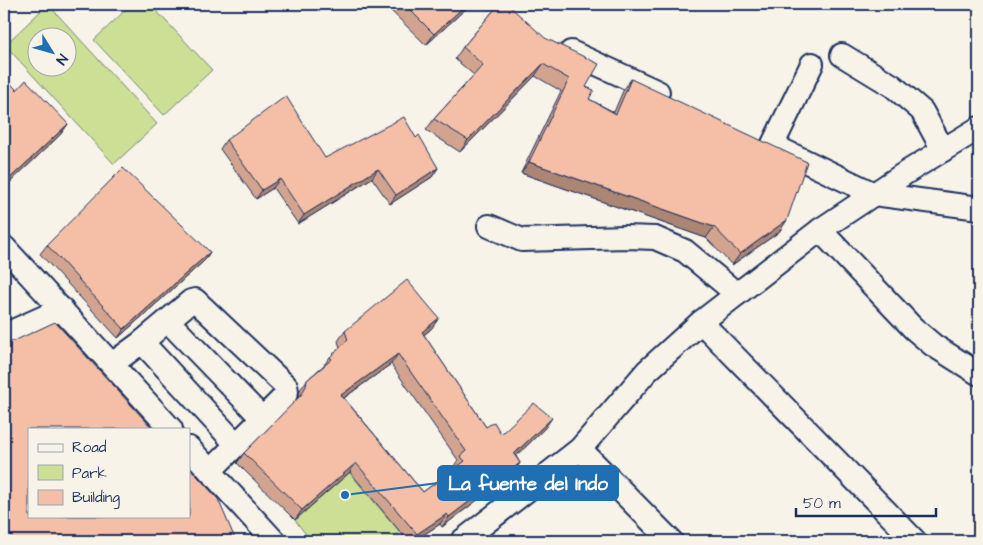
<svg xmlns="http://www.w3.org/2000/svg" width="983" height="545" font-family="'Architects Daughter',sans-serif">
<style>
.green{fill:#ccdf94;stroke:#748779;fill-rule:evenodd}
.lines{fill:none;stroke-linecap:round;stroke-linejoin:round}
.minor-casing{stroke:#1b2f5e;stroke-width:26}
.minor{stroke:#f7f3e8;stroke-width:22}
.wall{fill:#d2a48f;stroke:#1b2f5e;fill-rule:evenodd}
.shaded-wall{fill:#ab8674;stroke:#1b2f5e}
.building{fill:#f4bfa6;stroke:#1b2f5e;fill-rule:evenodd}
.leader{fill:none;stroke:#1f6fb2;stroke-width:2}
.callout-dot{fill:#1f6fb2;stroke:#f7f3e8;stroke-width:2}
.callout{fill:#1f6fb2;stroke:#1f6fb2;stroke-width:2}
.callout-label{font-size:19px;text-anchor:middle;font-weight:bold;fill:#fff}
</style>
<rect width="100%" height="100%" fill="#f7f3e8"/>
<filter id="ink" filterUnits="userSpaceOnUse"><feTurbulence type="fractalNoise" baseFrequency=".02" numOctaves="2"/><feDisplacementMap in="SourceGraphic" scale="10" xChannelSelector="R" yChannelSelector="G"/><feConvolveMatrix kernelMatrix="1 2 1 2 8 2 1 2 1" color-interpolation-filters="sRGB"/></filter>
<g filter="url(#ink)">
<!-- green -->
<g class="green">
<path d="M48,4l109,120 -43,40 -109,-119zM38,38h30v30h-30z"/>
<path d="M132,4h18l62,66 -48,45 -70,-75z"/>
<path d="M348,471l52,61 -14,9h-75l-16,-21z"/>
</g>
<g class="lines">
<defs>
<g id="minor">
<path d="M571,52l87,40"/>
<path d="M842,55l51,31 29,25 21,39"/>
<path d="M772,146l40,-82"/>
<path d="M780,149l94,45 105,14"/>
<path d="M489,226l33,14 104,-3 29,1 30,13 52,43"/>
<path d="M820,230l93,98 20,17 46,29"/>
<path d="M4,247l167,182"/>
<path d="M168,321l94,97"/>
<path d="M701,322l214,219"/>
<path d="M4,335l58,-26"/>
<path d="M142,342l94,102"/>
<path d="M112,364l30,-22 49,-41 4,-1 91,86 1,5 -2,5 -75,75"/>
<path d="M189,448l85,93"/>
<path d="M580,449l91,92"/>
<path d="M462,541l118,-92 67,-78 54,-49 119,-92 87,-58 72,-44"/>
</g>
</defs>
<!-- minor casing -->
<use href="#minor" class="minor-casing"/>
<!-- minor -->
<use href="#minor" class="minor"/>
</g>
<!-- wall -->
<g class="wall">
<path d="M384,4h87l-45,41z"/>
<path d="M499,4l87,83 3,12 25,13 9,-21 8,-12 156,141 -8,12 -47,33 -26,-27 -185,-65 40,-82 -26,-15 -75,76 -34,-22 8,-11 40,-44 -19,-16 8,-12z"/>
<path d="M4,77l13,13 51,34 -8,11 -56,53z"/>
<path d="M416,138l22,30 -6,9 -42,27 -18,-26 -74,46 -25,-36 -17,11 -36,-50 6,-9 99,18z"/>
<path d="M47,245l163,7 -6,9 -86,77 -78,-84z"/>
<path d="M432,328l-8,7 62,92 15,7 44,-6 -29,28 4,7 -7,10 -71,54 -2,-3 -26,17h-6l-58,-69 -55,48 -58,-57 7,-10 54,-54 1,-3 1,-6 7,-10 17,-15 6,-8 10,-9 -2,-7 7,-10zM391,364l67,96 -4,6 1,2 -32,24 -79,-94z"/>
</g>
<!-- shaded-wall -->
<g class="shaded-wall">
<path d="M467,4h4l-45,41 8,-11z"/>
<path d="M543,64l-8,12 -75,76 8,-12z"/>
<path d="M68,124l-8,11 -56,53v-3l3,-4z"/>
<path d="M529,162l185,65 -8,11 -185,-65z"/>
<path d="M438,168l-6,9 -42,27 6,-9z"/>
<path d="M378,169l-6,9 -74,46 6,-9z"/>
<path d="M280,179l-7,9 -17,11 6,-9z"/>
<path d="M787,220l-8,12 -47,33 8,-11z"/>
<path d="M210,252l-6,9 -86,77 6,-9z"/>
<path d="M439,318l-7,10 -17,14 7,-10z"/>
<path d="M398,354l-7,10 -57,41 7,-10z"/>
<path d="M552,418l-7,10 -37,36 6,-10z"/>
<path d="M356,463l-6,9 -55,48 7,-10z"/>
<path d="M520,463l-7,10 -71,54 7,-10z"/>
<path d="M447,514l-7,10 -26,17h-2l5,-7z"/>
</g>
<!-- building -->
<g class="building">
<path d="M404,4h63l-33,30z"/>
<path d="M499,4h8l38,34 54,26 -13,23 8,3 -5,9 27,15 15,-35 176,83 -20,58 -47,34 -26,-27 -185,-65 40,-83 -26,-15 -75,76 -34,-21 49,-54 -20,-18z"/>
<path d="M4,77l13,13 9,-10 42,44 -61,57 -3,-3z"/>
<path d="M286,96l39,62 79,-41 12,21 3,-3 19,33 -42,27 -18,-26 -74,46 -24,-36 -18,11 -36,-50z"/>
<path d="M123,168l87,84 -86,77 -77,-84z"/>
<path d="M407,280l32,38 -17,14 64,95 8,-5 7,12 33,-31 18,15 -38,36 6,9 -71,54 -2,-3 -30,20 -61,-71 -54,47 -58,-57 57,-58 5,-9 1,-6 25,-21 -2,-2 18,-17 -3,-9zM398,354l68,97 -6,5 5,5 -42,31 -82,-97z"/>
<path d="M55,322l98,107h-124v87h160v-49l29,32 18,42h-232v-199l10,-1z"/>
</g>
</g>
<!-- callouts -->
<path class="leader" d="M345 495L438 483"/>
<circle class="callout-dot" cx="345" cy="495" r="5"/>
<rect class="callout" x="438" y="466" width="180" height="34" rx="5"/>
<g class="callout-label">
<text x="528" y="490">La fuente del Indo</text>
</g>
<!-- margin -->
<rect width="983" height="545" fill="none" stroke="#f7f3e8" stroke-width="20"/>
<rect x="10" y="10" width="963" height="525" fill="none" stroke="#1b2f5e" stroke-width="2" filter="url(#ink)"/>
<!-- legend -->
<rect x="28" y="428" width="162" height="90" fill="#f7f3e8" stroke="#9fa5b1"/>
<rect x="38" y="444" width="25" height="8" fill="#f7f3e8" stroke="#9fa5b1"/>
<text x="72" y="452" font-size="15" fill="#1b2f5e">Road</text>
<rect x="38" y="465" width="25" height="15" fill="#ccdf94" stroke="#9fa5b1"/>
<text x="72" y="478" font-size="15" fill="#1b2f5e">Park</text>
<rect x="38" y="490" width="25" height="15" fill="#f4bfa6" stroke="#9fa5b1"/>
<text x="72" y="502" font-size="15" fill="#1b2f5e">Building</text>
<!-- north arrow -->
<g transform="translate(52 52) rotate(127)"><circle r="24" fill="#f7f3e8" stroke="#9fa5b1"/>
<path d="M0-4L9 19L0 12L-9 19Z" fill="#1f6fb2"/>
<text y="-8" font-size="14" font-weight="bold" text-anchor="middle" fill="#1b2f5e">N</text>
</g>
<!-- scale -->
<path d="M796 508v8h140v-8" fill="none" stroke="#1b2f5e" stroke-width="2.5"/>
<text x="803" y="508" font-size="15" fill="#1b2f5e" stroke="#f7f3e8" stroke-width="4" paint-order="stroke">50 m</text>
</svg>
